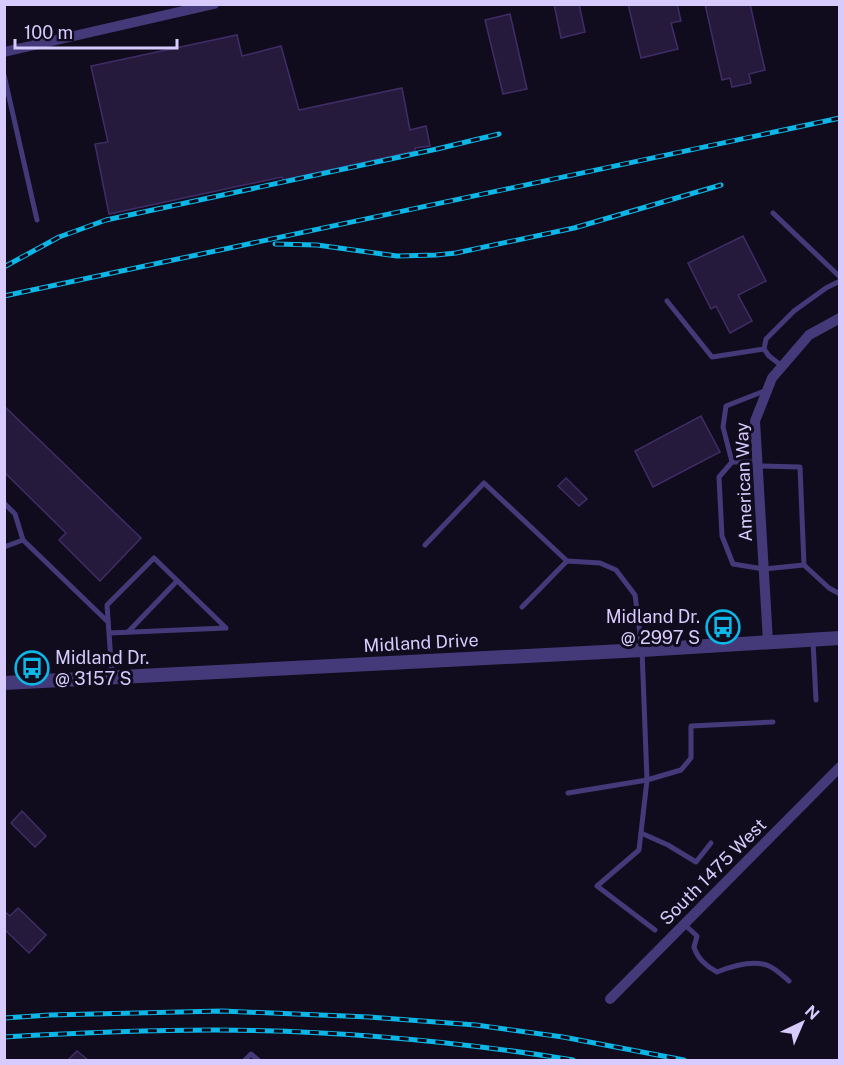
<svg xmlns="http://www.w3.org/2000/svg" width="844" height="1065" font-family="'Public Sans',sans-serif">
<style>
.building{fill:#251a3c;stroke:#3f2d67;stroke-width:1.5}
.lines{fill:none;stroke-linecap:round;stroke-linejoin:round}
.service{stroke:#443a79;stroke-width:5}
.minor{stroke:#443a79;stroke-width:10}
.tertiary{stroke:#443a79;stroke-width:14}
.rail-casing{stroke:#0cb7e7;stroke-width:5}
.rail{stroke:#110c1d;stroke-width:3;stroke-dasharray:9;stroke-linecap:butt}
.labels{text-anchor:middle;stroke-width:6;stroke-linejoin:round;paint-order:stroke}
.street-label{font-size:18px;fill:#d6cbfc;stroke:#110c1d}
.poi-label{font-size:18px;fill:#d6cbfc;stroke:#110c1d;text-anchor:end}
</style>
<rect width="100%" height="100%" fill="#110c1d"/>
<!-- building -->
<g class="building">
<path d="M554,4h25l6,28 -24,6z"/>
<path d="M628,4h49l4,17 -10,2 7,26 -37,9z"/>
<path d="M705,4h45l15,66 -16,4 2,9 -19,4 -2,-9 -8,2z"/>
<path d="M510,14l17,75 -24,5 -18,-74z"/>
<path d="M237,35l5,21 39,-10 18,64 103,-22 8,42 16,-4 4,20 -15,2v3l-132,29 -1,-3 -173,37 -14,-70 13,-2 -17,-76z"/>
<path d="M743,236l23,45 -28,14 14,26 -22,12 -14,-27 -5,3 -23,-46z"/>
<path d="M4,406l137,132 -41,43 -41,-41 7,-7 -62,-61z"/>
<path d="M701,416l19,36 -67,35 -18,-36z"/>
<path d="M566,478l21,21 -8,7 -21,-20z"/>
<path d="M22,811l24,25 -11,11 -24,-24z"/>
<path d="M18,908l28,27 -17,18 -25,-24v-18l6,5z"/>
<path d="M77,1051l11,9h-20z"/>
</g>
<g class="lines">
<!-- service -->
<g class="service">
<path d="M4,75l33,145"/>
<path d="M773,213l67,64"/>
<path d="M667,301l45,56 52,-8"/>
<path d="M782,366l-13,-10 -5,-7 2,-10 28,-28 32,-23 14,-7"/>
<path d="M732,462l-9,-35 3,-21 41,-16"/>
<path d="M758,462h-26l-13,15 3,59 11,28 31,5 40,-4 -4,-98 -42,-1"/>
<path d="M4,503l11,11 8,26 85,82"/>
<path d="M425,545l59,-62 83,78"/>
<path d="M4,547l19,-7"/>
<path d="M804,565l25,23 11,6"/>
<path d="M522,607l45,-46 33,2 16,7 19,25 7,55 5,130 -8,70 -42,36 58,44"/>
<path d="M128,632l49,-51"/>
<path d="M109,633l117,-5 -72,-70 -47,47 5,71"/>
<path d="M813,641l3,59"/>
<path d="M568,793l79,-13 34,-10 10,-12v-32l82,-4"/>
<path d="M641,833l27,12 28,17 15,-19"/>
<path d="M684,924l13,12 -3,11c3,11 13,20 23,25 15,-6 36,-13 52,-6 7,3 14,10 20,15"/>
<path d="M245,1060l6,-6 7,6"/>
</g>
<!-- minor -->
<g class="minor">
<path d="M4,52l210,-48"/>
<path d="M768,642l-13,-221 17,-43 37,-43 31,-17"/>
<path d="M610,999l230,-232"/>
</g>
<!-- tertiary -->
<path class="tertiary" d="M4,683l638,-33 198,-12"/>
<defs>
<g id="rail">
<path d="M275,244l42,1 80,11 39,-1 20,-2 118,-25 147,-43"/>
<path d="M4,267l55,-30 47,-17 331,-71 62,-15"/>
<path d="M4,296l836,-178"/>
<path d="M4,1018l46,-3 172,-4 147,6 107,8 87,12 121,23"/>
<path d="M4,1037c70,-4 140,-7 210,-7 120,0 241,11 359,30"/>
</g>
</defs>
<!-- rail casing -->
<use href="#rail" class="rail-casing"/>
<!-- rail -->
<use href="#rail" class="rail"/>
</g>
<!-- icons -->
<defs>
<symbol id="bus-ring" viewBox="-11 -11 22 22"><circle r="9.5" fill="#110c1d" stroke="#0cb7e7" stroke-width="1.5"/><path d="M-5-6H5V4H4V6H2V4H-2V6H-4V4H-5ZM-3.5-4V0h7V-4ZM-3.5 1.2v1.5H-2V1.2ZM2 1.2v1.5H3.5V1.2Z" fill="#0cb7e7"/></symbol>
</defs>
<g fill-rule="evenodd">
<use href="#bus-ring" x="704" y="608" width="38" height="38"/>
<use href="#bus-ring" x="13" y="649" width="38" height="38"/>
</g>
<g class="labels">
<!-- street labels -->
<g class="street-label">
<text transform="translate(744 482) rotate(-92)" y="6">American Way</text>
<text transform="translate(421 643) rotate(-3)" y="6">Midland Drive</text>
<text transform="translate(713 872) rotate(-45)" y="6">South 1475 West</text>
</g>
<!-- poi labels -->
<g class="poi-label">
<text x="700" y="623">Midland Dr.<tspan x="700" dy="21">@ 2997 S</tspan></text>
<text x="55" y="664" text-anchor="start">Midland Dr.<tspan x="55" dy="21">@ 3157 S</tspan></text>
</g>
</g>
<!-- border -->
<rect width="844" height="1065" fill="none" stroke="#d6cbfc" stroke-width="12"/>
<!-- north arrow -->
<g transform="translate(802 1023) rotate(44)" stroke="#110c1d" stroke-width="4.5" paint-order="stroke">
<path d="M0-4.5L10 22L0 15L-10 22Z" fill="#d6cbfc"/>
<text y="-9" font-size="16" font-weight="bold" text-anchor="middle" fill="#d6cbfc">N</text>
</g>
<!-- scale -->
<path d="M15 39v9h162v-9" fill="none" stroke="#d6cbfc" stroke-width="3"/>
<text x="24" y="39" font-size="18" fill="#d6cbfc" stroke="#110c1d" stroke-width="4.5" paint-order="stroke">100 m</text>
</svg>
